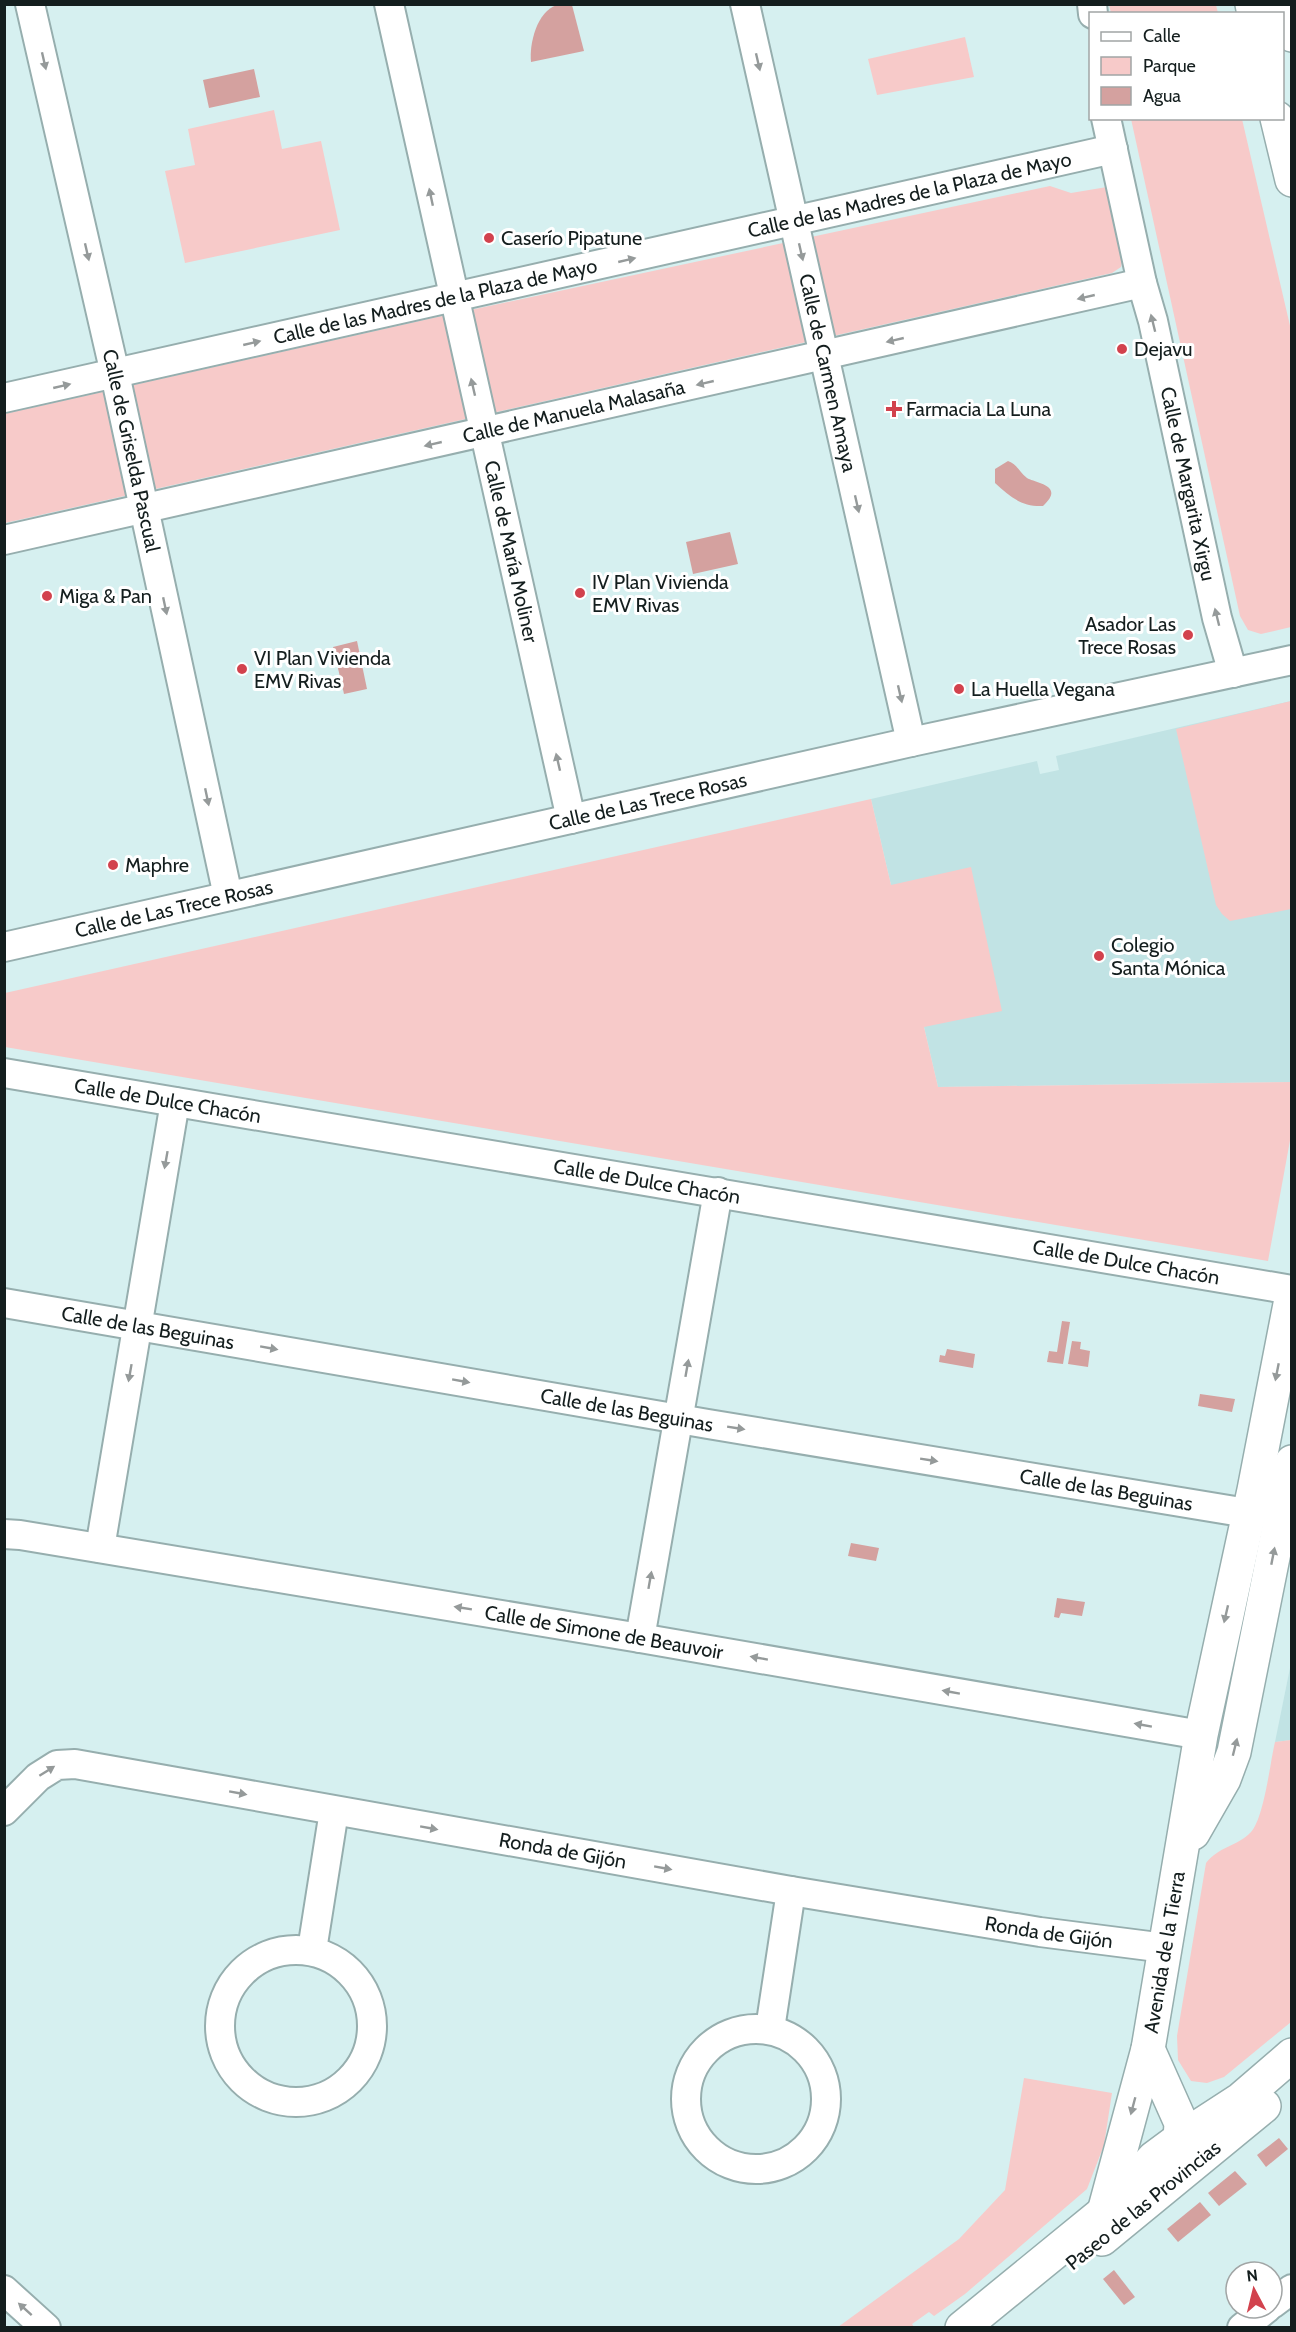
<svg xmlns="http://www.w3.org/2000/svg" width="1296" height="2332" font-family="Cabin,sans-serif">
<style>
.built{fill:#c1e3e4}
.green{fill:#f7cac9}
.water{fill:#d4a19f}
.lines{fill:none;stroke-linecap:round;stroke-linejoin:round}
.minor-casing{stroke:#96aeae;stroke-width:32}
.tertiary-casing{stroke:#96aeae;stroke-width:36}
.minor{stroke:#fff;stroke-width:28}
.tertiary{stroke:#fff;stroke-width:33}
.oneway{fill:#959a9a}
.poi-dot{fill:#d2424d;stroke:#fff;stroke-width:2}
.labels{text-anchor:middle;stroke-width:6;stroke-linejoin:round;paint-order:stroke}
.street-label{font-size:20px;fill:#141e1e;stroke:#fff}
.poi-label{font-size:20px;fill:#141e1e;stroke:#fff;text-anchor:start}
</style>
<rect width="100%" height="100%" fill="#d6f0f0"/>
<!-- built -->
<g class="built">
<path d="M1291,701v381l-353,5 -67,-288 166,-38 3,13 19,-4 -3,-14z"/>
<path d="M1291,1663v77l-16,2z"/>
</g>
<!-- green -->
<g class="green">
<path d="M1109,5h107l2,8h-107z"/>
<path d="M965,37l9,40 -97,18 -9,-36z"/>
<path d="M274,110l8,39 39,-8 19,89 -155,33 -20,-92 30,-6 -7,-36z"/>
<path d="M1131,119h111l49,211v297l-30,7 -13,-4 -8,-14z"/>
<path d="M1050,186l21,7 36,-6 16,71 -2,9 -9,6 -1107,250 -1,-109 429,-96z"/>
<path d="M1291,701v208l-61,12 -8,-7 -6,-9 -40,-176z"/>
<path d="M871,799l20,86 80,-18 31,144 -78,16 14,60 353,-5v53l-23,126 -1263,-214v-54z"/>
<path d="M1291,1740v282l-67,55 -17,6 -16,-2 -13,-21 -1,-24 29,-173c12,-16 32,-17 45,-31 13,-14 19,-69 24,-90z"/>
<path d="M1024,2078l88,15 -8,52 -17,44 -122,105 -31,22 -5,-4 -17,12 2,3h-76l121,-88 46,-49z"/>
</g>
<!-- water -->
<g class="water">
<path d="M557,5h15l12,46 -53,11c-2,-18 6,-51 26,-57z"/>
<path d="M254,69l6,28 -51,11 -6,-28z"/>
<path d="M1008,461c10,4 11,11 19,17 8,5 39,7 16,28 -21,1 -33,-9 -48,-23v-14z"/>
<path d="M730,532l8,32 -45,10 -7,-32z"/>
<path d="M357,641l10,48 -23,5 -11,-47z"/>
<path d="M1062,1321l8,1 -7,42 -16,-2 2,-11 8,1z"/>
<path d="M1072,1341l9,1 -1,7 10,2 -2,16 -20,-3z"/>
<path d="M947,1349l28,5 -2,14 -34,-6 1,-7 5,1z"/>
<path d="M1200,1394l35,5 -3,13 -34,-6z"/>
<path d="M851,1543l28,5 -3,13 -28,-5z"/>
<path d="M1057,1598l28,4 -3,14 -21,-3 -2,5 -5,-1z"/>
<path d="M1279,2138l9,11 -22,18 -9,-12z"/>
<path d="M1235,2171l12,13 -28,22 -11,-13z"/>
<path d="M1200,2202l11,13 -33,27 -11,-13z"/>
<path d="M1114,2270l21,27 -11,8 -21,-26z"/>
</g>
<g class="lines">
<defs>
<g id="minor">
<path id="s1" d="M30,4l83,361 115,531"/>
<path id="s2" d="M389,4l182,815"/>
<path id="s3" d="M745,4l166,738"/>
<path d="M1092,4l1,10"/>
<path id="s4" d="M1106,118l36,165 11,38 64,297 16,55"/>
<path id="s5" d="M4,398l1109,-249"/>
<path id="s6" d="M4,540l1138,-257"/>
<path id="s7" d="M4,947l907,-205 381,-82"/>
<path id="s8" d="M4,1073l1288,217"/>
<path id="s9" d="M4,1303l704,121 527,87 13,5"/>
<path id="s10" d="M4,1534l16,1 620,103 561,97"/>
<path d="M100,1548l75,-446"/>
<path d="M640,1638l78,-446"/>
<path id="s11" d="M4,1811l34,-34 19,-12 18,-1 716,127 249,41 125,16"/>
<circle cx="296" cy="2026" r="76"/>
<path d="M312,1950l22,-139"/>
<circle cx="756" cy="2099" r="70"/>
<path d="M770,2029l21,-138"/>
<path d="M4,2290l42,38"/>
<path d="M1272,2304l20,-15"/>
<path d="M1242,2328l25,-20"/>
</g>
<g id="tertiary">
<path d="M1252,4l2,10"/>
<path d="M1285,4l7,31"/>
<path d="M1277,118l15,62"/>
<path d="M1193,1833l31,-54 10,-27 58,-290"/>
<path d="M1148,2049l33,74 -2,34"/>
<path id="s12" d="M1104,2212l44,-163 53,-314 53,-245 38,-196"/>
<path d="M1102,2239l162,-133"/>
<path d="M962,2328l142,-116 50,-54 27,-20 60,-39 51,-44"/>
</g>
</defs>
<!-- minor casing -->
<use href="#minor" class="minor-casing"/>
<!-- tertiary casing -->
<use href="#tertiary" class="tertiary-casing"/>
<!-- minor -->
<use href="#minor" class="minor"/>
<!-- tertiary -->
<use href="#tertiary" class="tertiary"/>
</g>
<!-- one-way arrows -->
<defs><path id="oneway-solid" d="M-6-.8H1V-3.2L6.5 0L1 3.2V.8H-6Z" transform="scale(1.5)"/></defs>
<g class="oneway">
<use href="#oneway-solid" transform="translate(44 61) rotate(77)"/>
<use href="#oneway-solid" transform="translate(758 62) rotate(77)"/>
<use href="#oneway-solid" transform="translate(431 197) rotate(-102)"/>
<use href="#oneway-solid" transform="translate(87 252) rotate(77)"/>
<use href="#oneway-solid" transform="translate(801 252) rotate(77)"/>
<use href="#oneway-solid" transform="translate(627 260) rotate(-13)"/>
<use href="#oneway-solid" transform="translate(1086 297) rotate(167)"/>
<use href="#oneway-solid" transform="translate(1153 323) rotate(-104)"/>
<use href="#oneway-solid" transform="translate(895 340) rotate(167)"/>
<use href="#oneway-solid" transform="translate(252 343) rotate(-13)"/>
<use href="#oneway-solid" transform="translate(705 383) rotate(167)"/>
<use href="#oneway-solid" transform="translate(62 386) rotate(-13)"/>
<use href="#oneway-solid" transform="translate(473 387) rotate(-103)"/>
<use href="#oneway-solid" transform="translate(433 444) rotate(167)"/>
<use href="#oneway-solid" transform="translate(857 504) rotate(77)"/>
<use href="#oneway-solid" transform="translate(165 606) rotate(78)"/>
<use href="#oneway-solid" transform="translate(1217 617) rotate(-104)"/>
<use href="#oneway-solid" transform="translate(900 694) rotate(77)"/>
<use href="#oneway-solid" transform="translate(558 762) rotate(-103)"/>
<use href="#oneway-solid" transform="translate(207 797) rotate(78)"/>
<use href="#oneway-solid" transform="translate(166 1160) rotate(100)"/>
<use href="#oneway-solid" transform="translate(269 1348) rotate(10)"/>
<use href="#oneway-solid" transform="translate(687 1368) rotate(-80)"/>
<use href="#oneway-solid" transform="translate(1277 1372) rotate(101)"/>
<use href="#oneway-solid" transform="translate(130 1373) rotate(100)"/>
<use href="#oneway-solid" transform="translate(461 1381) rotate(10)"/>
<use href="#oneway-solid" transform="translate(736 1428) rotate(9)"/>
<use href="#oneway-solid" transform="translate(929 1460) rotate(9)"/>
<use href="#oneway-solid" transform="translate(1273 1556) rotate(-79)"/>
<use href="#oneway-solid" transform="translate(650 1580) rotate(-80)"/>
<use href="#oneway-solid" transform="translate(463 1608) rotate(-171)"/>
<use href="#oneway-solid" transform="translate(1226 1614) rotate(103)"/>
<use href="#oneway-solid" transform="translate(759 1658) rotate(-170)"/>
<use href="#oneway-solid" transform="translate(951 1692) rotate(-170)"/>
<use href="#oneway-solid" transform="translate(1143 1725) rotate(-170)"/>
<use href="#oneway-solid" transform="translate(1235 1747) rotate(-76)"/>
<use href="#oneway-solid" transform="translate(47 1771) rotate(-32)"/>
<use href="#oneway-solid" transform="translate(238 1793) rotate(10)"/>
<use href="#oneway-solid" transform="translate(429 1828) rotate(10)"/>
<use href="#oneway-solid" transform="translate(663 1868) rotate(10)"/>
<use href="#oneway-solid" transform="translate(1133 2106) rotate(105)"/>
<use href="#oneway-solid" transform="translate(25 2309) rotate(-138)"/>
</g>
<!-- markers -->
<g class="poi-dot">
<circle cx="489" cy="238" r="6"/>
<circle cx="1122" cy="349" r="6"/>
<path d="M891 400h6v6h6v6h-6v6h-6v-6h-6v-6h6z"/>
<circle cx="580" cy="593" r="6"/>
<circle cx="47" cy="596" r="6"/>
<circle cx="1188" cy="635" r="6"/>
<circle cx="242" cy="669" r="6"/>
<circle cx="959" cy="689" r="6"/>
<circle cx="113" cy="865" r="6"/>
<circle cx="1099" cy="956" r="6"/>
</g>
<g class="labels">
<!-- street labels -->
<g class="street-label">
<text dy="7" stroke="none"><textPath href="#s5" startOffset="928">Calle de las Madres de la Plaza de Mayo</textPath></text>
<text dy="7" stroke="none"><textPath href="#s5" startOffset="442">Calle de las Madres de la Plaza de Mayo</textPath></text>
<text dy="7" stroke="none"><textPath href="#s3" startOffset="378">Calle de Carmen Amaya</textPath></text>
<text dy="7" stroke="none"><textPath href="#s6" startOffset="584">Calle de Manuela Malasaña</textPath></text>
<text dy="7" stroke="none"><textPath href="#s1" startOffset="458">Calle de Griselda Pascual</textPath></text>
<text dy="7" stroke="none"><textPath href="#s4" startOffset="375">Calle de Margarita Xirgu</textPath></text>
<text dy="7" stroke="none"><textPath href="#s2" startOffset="561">Calle de María Moliner</textPath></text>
<text dy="7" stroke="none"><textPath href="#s7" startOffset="660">Calle de Las Trece Rosas</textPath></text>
<text dy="7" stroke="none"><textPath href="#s7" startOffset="174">Calle de Las Trece Rosas</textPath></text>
<text dy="7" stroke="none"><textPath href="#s8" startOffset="166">Calle de Dulce Chacón</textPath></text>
<text dy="7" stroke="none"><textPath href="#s8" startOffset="652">Calle de Dulce Chacón</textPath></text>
<text dy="7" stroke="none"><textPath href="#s8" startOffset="1138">Calle de Dulce Chacón</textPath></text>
<text dy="7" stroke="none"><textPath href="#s9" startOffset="146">Calle de las Beguinas</textPath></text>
<text dy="7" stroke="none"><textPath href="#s9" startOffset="632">Calle de las Beguinas</textPath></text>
<text dy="7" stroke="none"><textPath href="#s9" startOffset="1118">Calle de las Beguinas</textPath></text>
<text dy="7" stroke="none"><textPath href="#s10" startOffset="608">Calle de Simone de Beauvoir</textPath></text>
<text dy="7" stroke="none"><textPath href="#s11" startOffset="584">Ronda de Gijón</textPath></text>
<text dy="7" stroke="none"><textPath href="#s11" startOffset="1077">Ronda de Gijón</textPath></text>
<text dy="7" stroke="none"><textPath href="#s12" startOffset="267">Avenida de la Tierra</textPath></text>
<text transform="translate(1143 2205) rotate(-39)" y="7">Paseo de las Provincias</text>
</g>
<!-- poi labels -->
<g class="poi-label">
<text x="501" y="245">Caserío Pipatune</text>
<text x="1134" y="356">Dejavu</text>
<text x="906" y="416">Farmacia La Luna</text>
<text x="592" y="589">IV Plan Vivienda<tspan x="592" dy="23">EMV Rivas</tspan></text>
<text x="59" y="603">Miga &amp; Pan</text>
<text x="1176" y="631" text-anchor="end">Asador Las<tspan x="1176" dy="23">Trece Rosas</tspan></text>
<text x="254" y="665">VI Plan Vivienda<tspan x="254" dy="23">EMV Rivas</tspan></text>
<text x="971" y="696">La Huella Vegana</text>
<text x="125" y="872">Maphre</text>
<text x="1111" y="952">Colegio<tspan x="1111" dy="23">Santa Mónica</tspan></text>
</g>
</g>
<!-- border -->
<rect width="1296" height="2332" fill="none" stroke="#141e1e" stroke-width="12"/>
<!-- legend -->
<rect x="1089" y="12" width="195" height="108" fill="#ffffff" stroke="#a1a5a5" stroke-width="1.5"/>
<rect x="1101" y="32" width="30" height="9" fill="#ffffff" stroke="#a1a5a5" stroke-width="1.5"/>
<text x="1143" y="42" font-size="18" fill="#141e1e">Calle</text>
<rect x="1101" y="57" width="30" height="18" fill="#f7cac9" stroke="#a1a5a5" stroke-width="1.5"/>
<text x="1143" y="72" font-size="18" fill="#141e1e">Parque</text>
<rect x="1101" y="87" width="30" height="18" fill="#d4a19f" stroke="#a1a5a5" stroke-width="1.5"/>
<text x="1143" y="102" font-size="18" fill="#141e1e">Agua</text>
<!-- north arrow -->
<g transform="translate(1254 2290) rotate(353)"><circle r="28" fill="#ffffff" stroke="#a1a5a5" stroke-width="1.5"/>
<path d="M0-4.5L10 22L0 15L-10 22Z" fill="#d2424d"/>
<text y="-9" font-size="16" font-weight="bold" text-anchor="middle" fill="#141e1e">N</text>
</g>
</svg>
